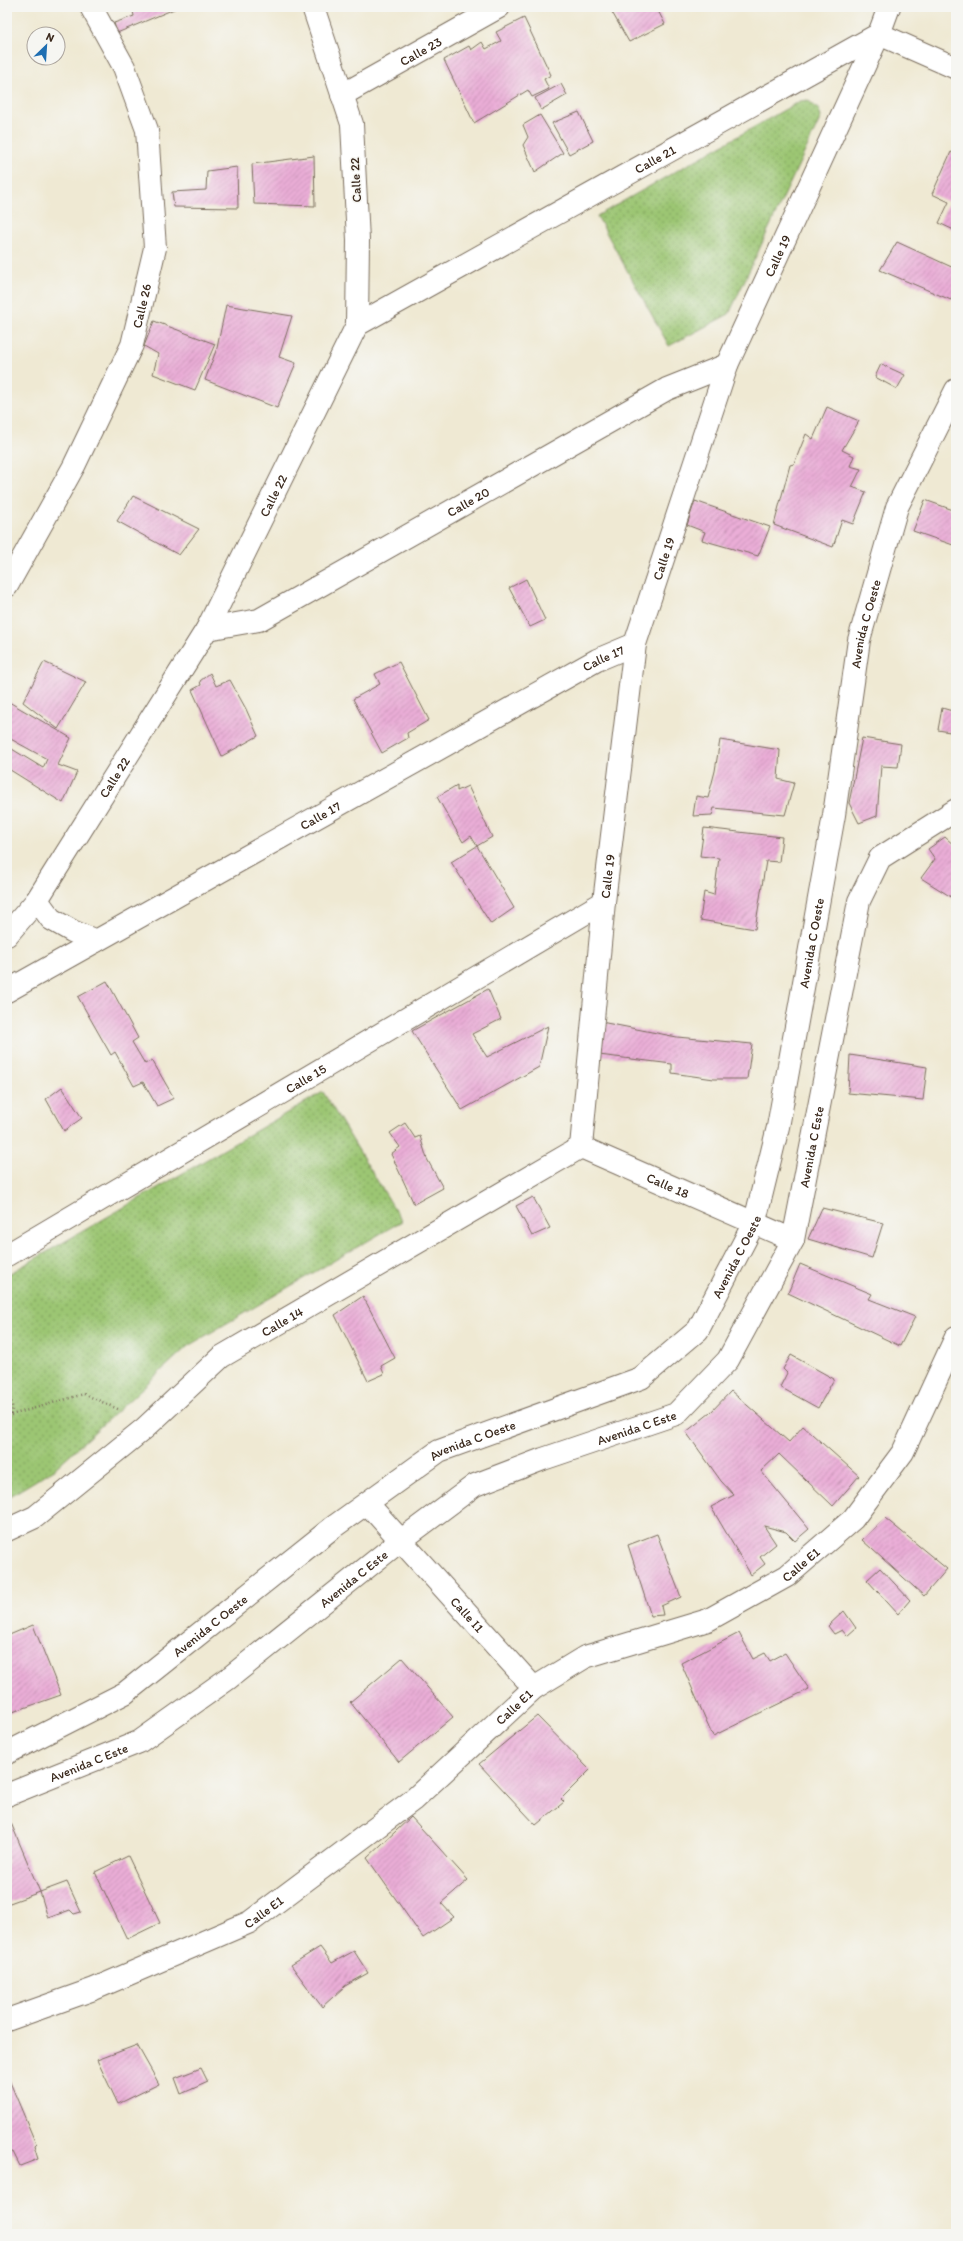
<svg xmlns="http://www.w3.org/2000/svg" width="963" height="2241" font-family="Itim,sans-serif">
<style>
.park{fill:url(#park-dots);stroke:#6c7848}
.building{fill:url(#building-hatch)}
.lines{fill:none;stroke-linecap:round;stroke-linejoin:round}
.minor-casing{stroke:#7a6d5d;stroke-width:24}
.path{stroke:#7a6d5d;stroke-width:2.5;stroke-dasharray:1 3;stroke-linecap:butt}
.minor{stroke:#fff;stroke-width:22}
.labels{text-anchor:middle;stroke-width:3;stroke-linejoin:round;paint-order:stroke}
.street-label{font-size:13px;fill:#3b2a1e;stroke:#f6f6f2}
</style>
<defs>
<pattern id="park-dots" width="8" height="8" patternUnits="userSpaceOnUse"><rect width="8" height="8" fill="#9cc673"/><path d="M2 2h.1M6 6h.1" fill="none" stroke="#80a15e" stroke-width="1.8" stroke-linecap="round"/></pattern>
<pattern id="building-hatch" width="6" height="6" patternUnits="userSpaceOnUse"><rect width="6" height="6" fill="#eaadd7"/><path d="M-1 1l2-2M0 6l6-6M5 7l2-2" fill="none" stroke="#bf8dae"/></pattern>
</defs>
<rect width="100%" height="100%" fill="#f6f6f2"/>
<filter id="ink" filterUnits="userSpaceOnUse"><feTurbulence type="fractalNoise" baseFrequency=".025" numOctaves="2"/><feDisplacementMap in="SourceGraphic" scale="8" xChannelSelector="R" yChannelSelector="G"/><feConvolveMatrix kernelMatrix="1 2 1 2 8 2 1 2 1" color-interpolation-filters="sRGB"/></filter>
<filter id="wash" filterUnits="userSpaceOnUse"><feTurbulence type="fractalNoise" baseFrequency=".012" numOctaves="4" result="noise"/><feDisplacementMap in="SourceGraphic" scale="16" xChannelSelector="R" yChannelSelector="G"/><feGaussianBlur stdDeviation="0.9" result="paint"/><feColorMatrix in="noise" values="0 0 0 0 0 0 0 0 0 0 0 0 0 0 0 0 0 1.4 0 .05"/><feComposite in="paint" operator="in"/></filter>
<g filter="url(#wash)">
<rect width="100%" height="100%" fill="#efe9d3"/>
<!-- park -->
<g class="park">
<path d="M808,100l11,10 2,7 -92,197 -60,32 -72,-130 203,-115z"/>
<path d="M323,1092l79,129 -214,125 -135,124 -46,28v-223z"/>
</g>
<g id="blocks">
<!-- building -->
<g class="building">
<path d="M132,7h47l-62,26 -3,-10 20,-7z"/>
<path d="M609,7h47l9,17 -36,18z"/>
<path d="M524,18l27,57 -7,4 5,10 -17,8 -4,-7 -54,33 -30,-63 25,-14 2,4 11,-8 4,7 15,-8 -5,-9z"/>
<path d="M561,84l6,11 -26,15 -6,-12z"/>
<path d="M579,112l14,29 -24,13 -17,-31z"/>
<path d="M540,115l23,38 -28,19 -12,-27 5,-8 -5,-12z"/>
<path d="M951,152l5,2v77l-17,-8 10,-21 -17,-8z"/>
<path d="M314,156l1,50 -61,-2 -2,-40z"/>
<path d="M237,167l1,41 -64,-1 -2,-15 34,-2 1,-19z"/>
<path d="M897,242l59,27v21l-5,10 -71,-30z"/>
<path d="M226,305l66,11 -13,41 17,6 -19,45 -72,-28 12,-32z"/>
<path d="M154,321l61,23 -20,46 -42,-16 5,-20 -14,-8z"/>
<path d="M881,364l24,11 -8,14 -22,-12z"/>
<path d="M827,407l32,14 -17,29 12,6 -4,10 11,3 -9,18 14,5 -13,32 -11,-4 -9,27 -59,-22 16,-60 4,-1 12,-30 7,5z"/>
<path d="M133,496l66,33 -20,26 -62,-34z"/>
<path d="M925,500l31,11v35l-43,-15z"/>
<path d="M695,501l75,26 -12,29 -56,-16 3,-8 -18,-7z"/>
<path d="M526,579l19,41 -15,7 -21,-39z"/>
<path d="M44,662l42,20 -28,47 -35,-27z"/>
<path d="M399,662l30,58 -22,13 1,5 -26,15 -29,-54 27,-15 -5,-10z"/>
<path d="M210,673l6,13 14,-6 16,29 12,27 -36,20 -30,-66 9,-5 -1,-4z"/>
<path d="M9,702l62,36 -13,27 19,7 -14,31 -56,-35v-22l36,22 4,-9 -40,-22z"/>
<path d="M942,708l14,4v21l-18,-3z"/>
<path d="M862,738l39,6 -3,23 -17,-1 -4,50 -18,7 -10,-20z"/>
<path d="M720,740l60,10 -2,29 16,4 -9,32 -71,-7 -2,7 -19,1 3,-20 12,2 7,-27z"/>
<path d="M457,785v6l11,-5 24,51 -15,9 -6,-10 -8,6 -26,-45z"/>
<path d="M704,828l78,9 -3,25 -13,-1 -11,68 -55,-9 4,-28 10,3 5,-37 -19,-2z"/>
<path d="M945,837l11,10v53l-35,-22 14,-19 -7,-10z"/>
<path d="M477,846l37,62 -23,16 -40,-62z"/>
<path d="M107,981l31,57 -6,4 13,22 7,-4 22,38 -17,8 -14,-24 -9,4 -19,-34 -4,3 -33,-58z"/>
<path d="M488,989l13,30 -29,15 15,23 61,-31 -9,41 -77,43 -50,-79z"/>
<path d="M601,1022l76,15 75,7 -5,35h-33l-42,-6v-9l-73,-9z"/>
<path d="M850,1055l77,12 -4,33 -75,-7z"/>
<path d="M62,1087l20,31 -18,13 -18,-32z"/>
<path d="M405,1123l10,15 5,-2 7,23 16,29 -29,16 -23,-50 9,-7 -10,-14z"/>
<path d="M533,1197l17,31 -18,8 -16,-30z"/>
<path d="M822,1208l61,15 -11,35 -64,-19z"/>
<path d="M800,1264l72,30 -3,5 46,18 -15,29 -112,-53z"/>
<path d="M363,1296l32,62 -14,8 3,8 -16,7 -33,-66z"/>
<path d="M791,1355l43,24 -16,29 -38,-21 7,-14 -4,-4z"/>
<path d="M731,1391l58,51 14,-16 56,50 -26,30 -54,-52 -18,17 48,58 -14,12 -9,-9 -22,-6 12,18 -16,13 5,7 -14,11 -40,-68 23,-12 -13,-14 -35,-49 24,-19z"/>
<path d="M885,1518l62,51 -23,27 -62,-56z"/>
<path d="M657,1534l24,63 -20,9 2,9 -12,1 -23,-71z"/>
<path d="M880,1568l30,32 -12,14 -31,-34z"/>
<path d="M844,1611l12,17 -9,8 -5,-6 -8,4 -6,-8z"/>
<path d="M33,1625l28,70 -54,19v-78z"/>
<path d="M739,1633l14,26 12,-6 5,8 15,-8 24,36 -96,47 -32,-73z"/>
<path d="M402,1658l51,59 -54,45 -49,-60z"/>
<path d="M537,1716l53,54 -29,29 3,3 -28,23 -57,-61z"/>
<path d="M411,1817l57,63 -27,23 13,14 -31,21 -56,-80z"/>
<path d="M11,1823l29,69 -33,12v-79z"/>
<path d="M128,1856l32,67 -33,16 -32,-67z"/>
<path d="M67,1882l14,30 -7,2 -4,-4 -22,8 -8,-26z"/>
<path d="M320,1947l12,16 22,-12 14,22 -23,13 -23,21 -31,-42z"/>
<path d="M137,2045l22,39 -41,20 -21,-44z"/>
<path d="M201,2068l7,14 -27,12 -6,-16z"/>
<path d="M7,2075l29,69 -2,2 4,13 -18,7 -7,-14 -6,1z"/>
</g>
</g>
</g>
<g filter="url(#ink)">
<use href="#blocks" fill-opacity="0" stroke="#7a6d5d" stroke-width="1"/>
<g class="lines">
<defs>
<g id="minor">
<path id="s1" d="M342,95l157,-88"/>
<path id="s2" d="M357,325l522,-291 77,34"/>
<path id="s3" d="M7,586l67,-120 58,-121 23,-97 -8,-118 -23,-63 -33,-60"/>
<path id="s4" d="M207,629l52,-9 408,-231 60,-24"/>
<path d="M37,900l14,19 21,12 24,10"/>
<path id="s5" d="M7,935l30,-35 170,-271 150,-304 1,-85 -6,-116 -39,-117"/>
<path id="s6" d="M7,991l590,-331 38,-16"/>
<path id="s7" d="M581,1147l23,-245 31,-258 92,-279 152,-331 10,-27"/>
<path id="s8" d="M581,1147l212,93"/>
<path id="s9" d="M7,1255l597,-353"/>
<path id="s10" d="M367,1503l167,185"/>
<path id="s11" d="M7,1530l28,-13 110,-89 76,-71 360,-210"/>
<path id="s12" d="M7,1753l118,-60 207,-165 107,-77 202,-73 57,-48 57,-109 23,-94 56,-312 25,-175 38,-133 59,-117"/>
<path id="s13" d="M7,1795l132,-53 90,-64 171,-137 75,-56 68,-26 133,-45 52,-54 65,-120 66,-339 21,-43 76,-48"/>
<path id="s14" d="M7,2020l87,-31 156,-67 163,-122 121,-112 51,-31 123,-37 79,-44 66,-57 50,-67 53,-115"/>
</g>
</defs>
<!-- minor casing -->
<use href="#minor" class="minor-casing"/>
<!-- path -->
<g class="path">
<path d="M7,1395c7,7 7,17 0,25"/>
<path d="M11,1415l73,-21 36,16"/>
</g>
<!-- minor -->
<use href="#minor" class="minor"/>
</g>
</g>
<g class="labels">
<!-- street labels -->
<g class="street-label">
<text dy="5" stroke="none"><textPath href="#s1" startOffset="90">Calle 23</textPath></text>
<text dy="5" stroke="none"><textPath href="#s2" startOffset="341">Calle 21</textPath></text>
<text transform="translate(355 180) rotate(-93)" y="5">Calle 22</text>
<text dy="5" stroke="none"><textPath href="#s7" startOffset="920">Calle 19</textPath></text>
<text dy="5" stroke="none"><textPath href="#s3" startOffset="312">Calle 26</textPath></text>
<text dy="5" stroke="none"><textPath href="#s5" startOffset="515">Calle 22</textPath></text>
<text dy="5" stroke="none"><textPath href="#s4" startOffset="293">Calle 20</textPath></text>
<text dy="5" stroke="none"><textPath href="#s7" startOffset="596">Calle 19</textPath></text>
<text dy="5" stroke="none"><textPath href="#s12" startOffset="1549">Avenida C Oeste</textPath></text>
<text dy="5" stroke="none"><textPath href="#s6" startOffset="683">Calle 17</textPath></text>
<text dy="5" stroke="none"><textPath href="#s5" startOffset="191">Calle 22</textPath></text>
<text dy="5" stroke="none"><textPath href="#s6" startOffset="359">Calle 17</textPath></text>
<text dy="5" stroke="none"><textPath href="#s7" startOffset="272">Calle 19</textPath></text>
<text dy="5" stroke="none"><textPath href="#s12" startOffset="1225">Avenida C Oeste</textPath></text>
<text dy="5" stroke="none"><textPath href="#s9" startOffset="347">Calle 15</textPath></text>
<text dy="5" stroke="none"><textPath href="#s13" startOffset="1085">Avenida C Este</textPath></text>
<text dy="5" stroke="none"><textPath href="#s8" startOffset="95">Calle 18</textPath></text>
<text dy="5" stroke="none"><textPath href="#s12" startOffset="901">Avenida C Oeste</textPath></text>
<text dy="5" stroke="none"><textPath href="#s11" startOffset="347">Calle 14</textPath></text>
<text dy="5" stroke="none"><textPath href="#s13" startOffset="737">Avenida C Este</textPath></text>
<text dy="5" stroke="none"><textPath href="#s12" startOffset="564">Avenida C Oeste</textPath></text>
<text dy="5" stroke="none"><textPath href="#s14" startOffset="927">Calle E1</textPath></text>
<text dy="5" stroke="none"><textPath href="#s13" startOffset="412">Avenida C Este</textPath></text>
<text dy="5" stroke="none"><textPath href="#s10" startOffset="150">Calle I1</textPath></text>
<text dy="5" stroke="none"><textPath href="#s12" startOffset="241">Avenida C Oeste</textPath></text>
<text dy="5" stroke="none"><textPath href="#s14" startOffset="603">Calle E1</textPath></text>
<text dy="5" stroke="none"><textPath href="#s13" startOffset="88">Avenida C Este</textPath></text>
<text dy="5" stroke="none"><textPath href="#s14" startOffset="279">Calle E1</textPath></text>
</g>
</g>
<!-- margin -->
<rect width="963" height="2241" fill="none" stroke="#f6f6f2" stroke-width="24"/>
<!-- north arrow -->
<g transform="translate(46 46) rotate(25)"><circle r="19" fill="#f6f6f2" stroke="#aba49d"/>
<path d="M0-3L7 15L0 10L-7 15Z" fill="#1f6fb2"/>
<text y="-6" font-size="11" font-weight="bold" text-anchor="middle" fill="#3b2a1e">N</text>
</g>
</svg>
